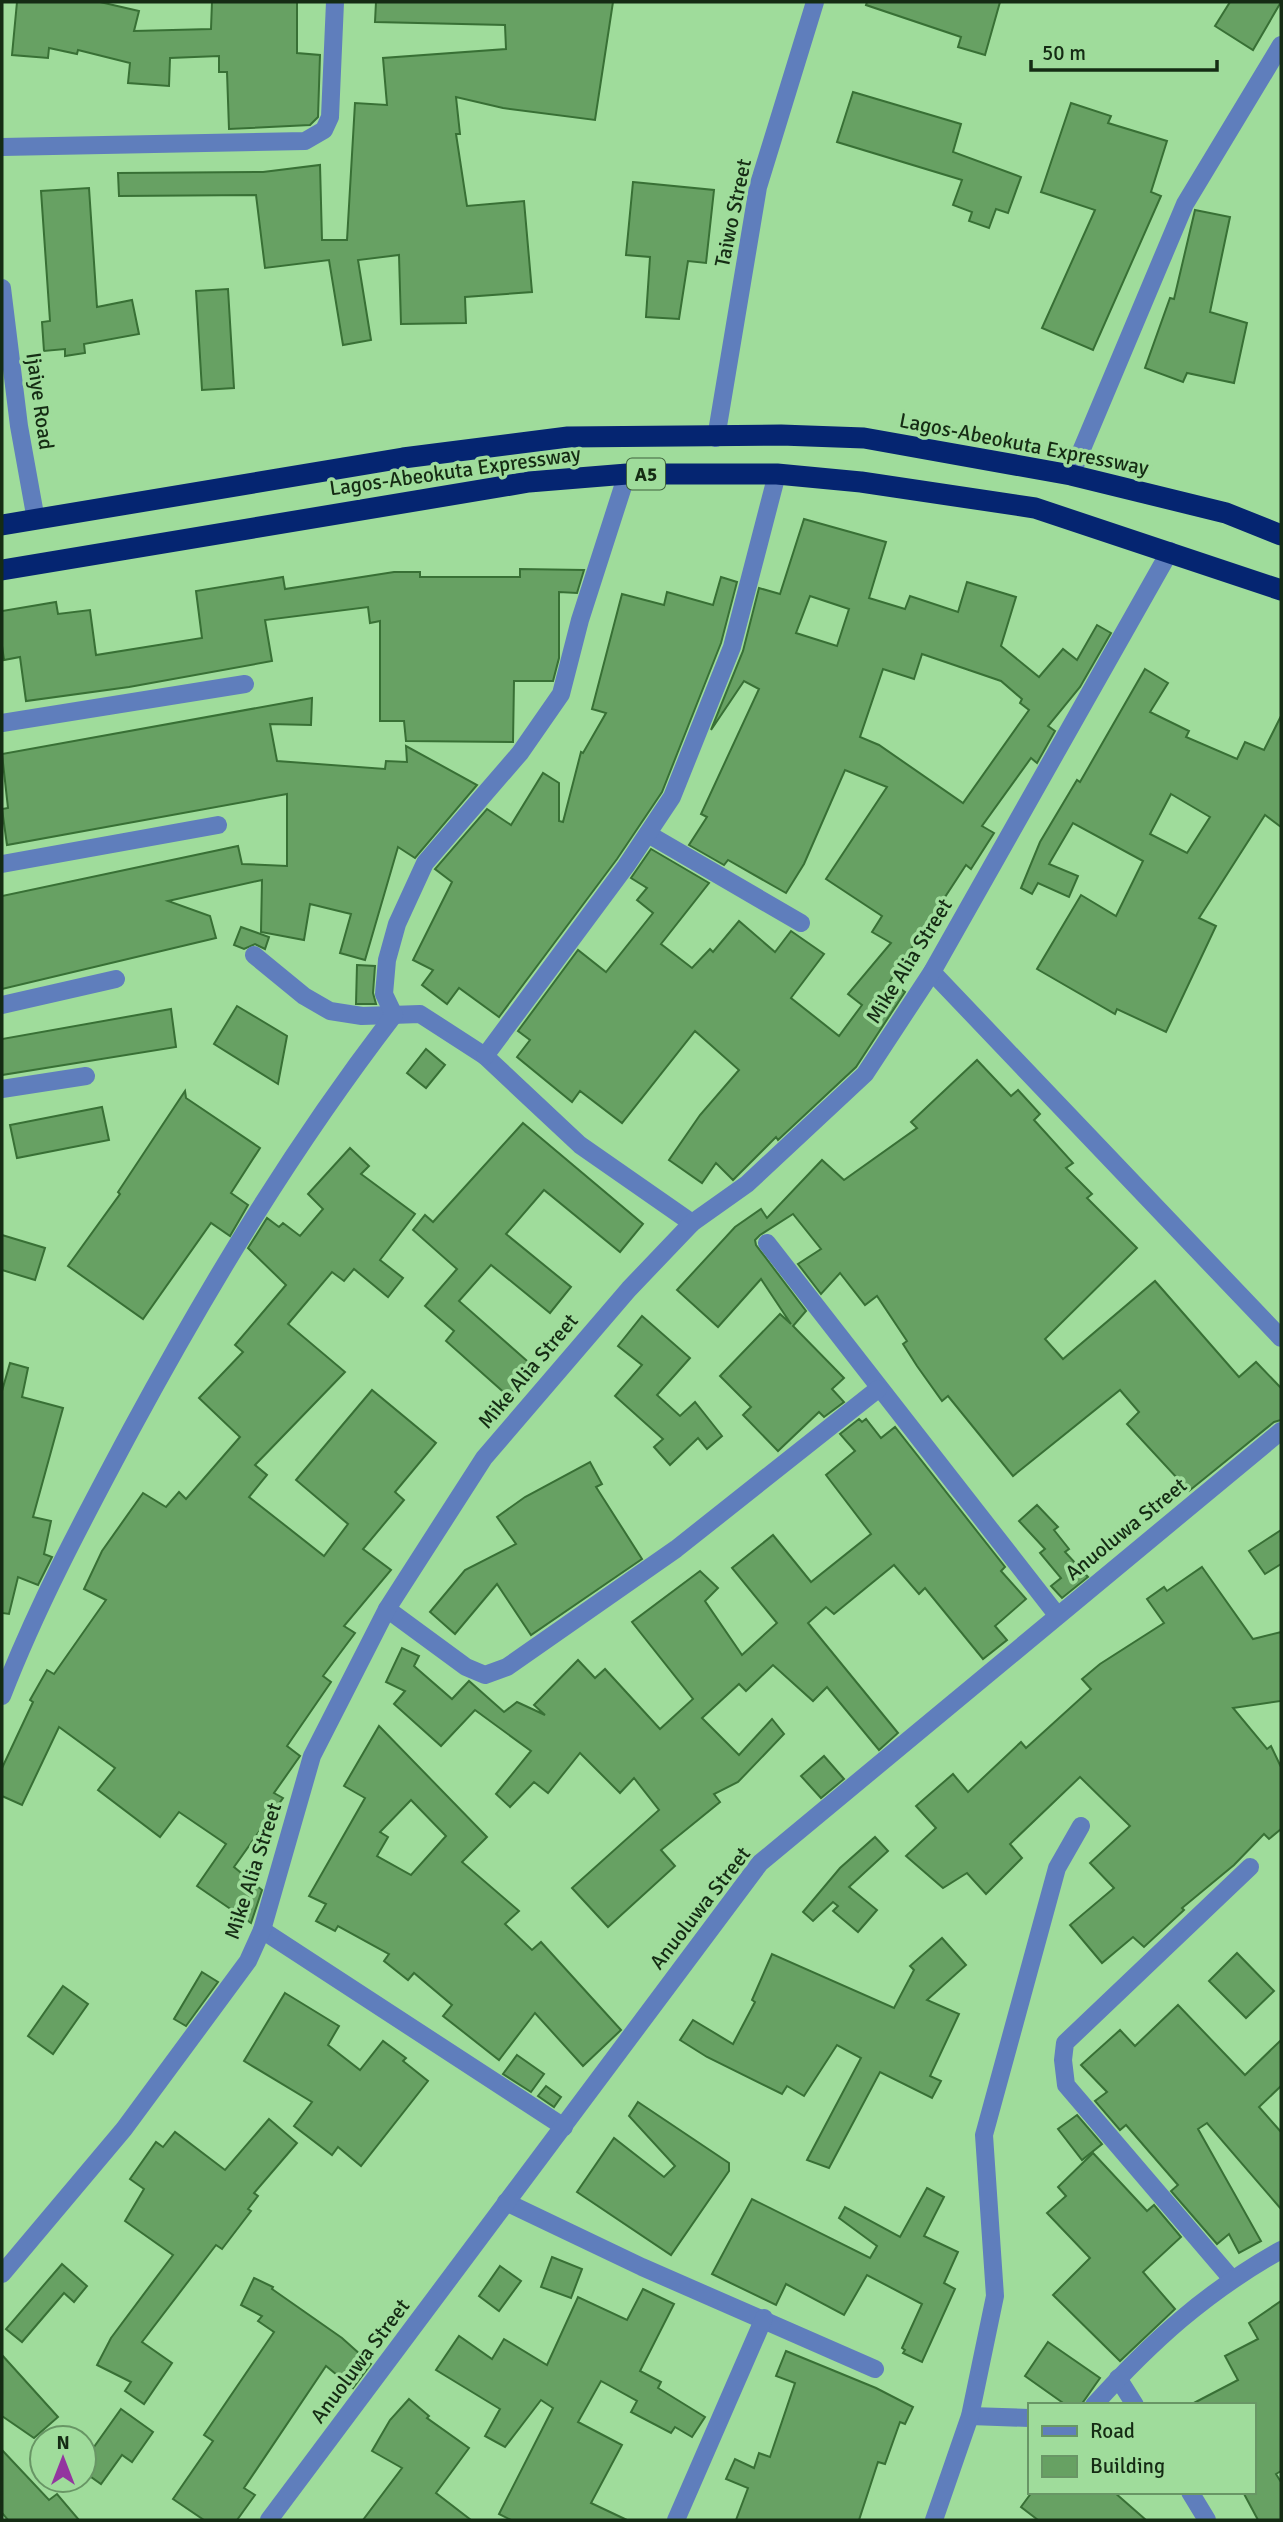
<svg xmlns="http://www.w3.org/2000/svg" width="1283" height="2522" font-family="Signika,sans-serif">
<style>
.building{fill:#67a163;stroke:#387035;stroke-width:2;fill-rule:evenodd}
.lines{fill:none;stroke-linecap:round;stroke-linejoin:round}
.minor{stroke:#5f7ebc;stroke-width:18}
.highway{stroke:#052571;stroke-width:21}
.labels{text-anchor:middle;stroke-width:7;stroke-linejoin:round;paint-order:stroke}
.shield{fill:#9fdc9b;stroke:#3e613c;stroke-width:2}
.shield-label{font-size:19px;font-weight:bold;fill:#152c14}
.street-label{font-size:21px;fill:#152c14;stroke:#9fdc9b}
</style>
<rect width="100%" height="100%" fill="#9fdc9b"/>
<!-- building -->
<g class="building">
<path d="M17,2h83l39,9 -5,20 77,-2 1,-27h85v51l23,2 -2,62 -8,8 -81,4 -2,-57h-8v-16l-49,2 -1,28 -41,-3 2,-20 -52,-13 -1,4 -28,-6 -1,10 -36,-3z"/>
<path d="M376,2h237l-18,118 -92,-12 -47,-11 4,37h-4l11,72 57,-5 8,91 -67,5 1,26 -65,1 -2,-69 -41,5 13,80 -28,5 -14,-85 -64,8 -9,-73 -137,1 -1,-23 145,-1 57,-7 2,75h25l8,-137 32,2 -4,-47 123,-9 -1,-24 -130,-3z"/>
<path d="M867,2h133l-15,53 -27,-8 3,-10 -95,-32z"/>
<path d="M1230,2h51l-28,48 -38,-24z"/>
<path d="M853,92l108,32 -8,28 68,25 -13,36 -12,-4 -7,19 -20,-7 3,-9 -19,-7 9,-25 -125,-38z"/>
<path d="M1071,103l40,13 -3,7 59,18 -16,51 10,4 -68,154 -51,-22 53,-118 -54,-18z"/>
<path d="M633,182l81,8 -8,73 -18,-2 -9,58 -33,-2 4,-60 -24,-2z"/>
<path d="M89,188l8,119 35,-7 7,34 -55,10 1,9 -20,3v-7l-21,2 -2,-29 8,-1 -9,-130z"/>
<path d="M1195,210l35,7 -20,95 37,11 -13,60 -47,-10 -4,9 -38,-14 25,-70 4,1z"/>
<path d="M228,289l6,99 -32,2 -6,-99z"/>
<path d="M804,519l82,23 -17,56 36,11 5,-13 48,16 9,-30 49,15 -15,49 38,31 24,-28 14,11 20,-35 14,8 -31,54 -32,39 7,5 -18,32 -6,-5 -49,68 12,7 -23,36 -5,-4 -76,116 15,11 -49,75 -78,73 -2,-3 -43,43 -17,-17 -14,20 -33,-23 31,-45 39,-45 -44,-39 -73,92 -42,-32 -8,11 -55,-45 13,-17 -12,-9 60,-81 28,22 47,-59 -16,-13 10,-12 -16,-10 20,-29 58,34 -48,61 31,24 18,-19 3,3 26,-31 36,31 16,-21 33,23 -33,44 48,38 23,-31 -14,-11 43,-51 -19,-11 10,-16 -56,-37 61,-92 -42,-17 -41,94 -18,29 -58,-33 -4,5 -35,-20 18,-28 -6,-3 58,-125 -15,-8 -33,49 32,-79 16,-63 21,6zM810,596l39,13 -12,37 -41,-13zM922,654l79,27 21,18 -2,4 9,7 -66,93 -84,-58 -19,-8 23,-68 31,10z"/>
<path d="M520,569l64,1 -7,23 -18,-1v66l-6,23h-39l-1,61 -107,-1 -2,-20h-24v-100l-10,2 -2,-16 -103,13 7,41 -143,26 -103,14 -6,-44 -16,3 -2,-14v-35l54,-9 2,12 32,-4 6,45 106,-17 -6,-47 87,-14 2,12 109,-17h26v5h100z"/>
<path d="M721,577l16,5 -16,61 -59,149 -45,67 -118,158 -40,-29 -12,16 -25,-19 11,-15 -20,-10 39,-78 -17,-13 52,-60 24,16 32,-52 16,10v38l4,1 18,-70 2,1 23,-40 -14,-4 30,-115 42,11 3,-13 46,13z"/>
<path d="M1145,669l23,14 -18,29 39,19 -3,6 51,22 8,-17 19,8 17,-34v111l-16,-12 -66,103 17,8 -50,106 -49,-23 -2,5 -78,-45 44,-74 35,21 27,-55 -70,-38 -24,41 29,12 -9,21 -31,-14 -6,11 -11,-6 19,-46 37,-62 3,2zM1171,794l39,23 -23,36 -37,-19z"/>
<path d="M312,698l-1,27 -41,-1 7,37 108,8 1,-8 21,1 -1,-16 71,39 -62,73 -17,-11 -33,113 -25,-7 11,-39 -41,-10 -6,36 -43,-8 1,-52 -94,21 42,15 6,22 -214,51v-93l236,-50 4,18 45,2v-72l-280,51 -5,-36 6,-1 -6,-54z"/>
<path d="M241,927l28,10 -4,12 -10,-5 -11,5 -10,-4z"/>
<path d="M357,965l18,1 -2,27 3,11h-20z"/>
<path d="M237,1006l50,30 -9,48 -64,-40z"/>
<path d="M171,1009l5,38 -174,28v-36z"/>
<path d="M426,1049l19,16 -19,23 -19,-15z"/>
<path d="M977,1060l34,36 7,-6 22,24 -6,6 39,43 -7,5 26,26 -5,4 50,50 -92,91 18,20 92,-78 84,96 17,-15 25,26v32l-7,2 -85,69 -62,-67 12,-12 -19,-22 -107,86 -65,-80 -6,5 -25,-35 -14,-22 4,-3 -30,-45 -12,9 -25,-32 -19,21 -23,-30 23,-15 -28,-35 -33,21 -5,5 1,5 50,66 -13,15 51,52 -12,11 12,13 -20,15 -5,-5 -41,39 -35,-36 8,-8 -31,-31 60,-62 11,10 -30,-45 -43,48 -41,-37 58,-63 26,-18 6,9 55,-58 22,20 73,-52 -6,-6z"/>
<path d="M185,1091l1,7 74,50 -29,45 17,12 -18,31 -19,-13 -68,96 -75,-53 52,-72 -2,-2z"/>
<path d="M102,1107l7,33 -92,18 -7,-33z"/>
<path d="M523,1123l120,101 -23,28 -76,-62 -38,44 65,53 -21,26 -59,-48 -32,36 75,66 -26,29 -62,-55 8,-10 -29,-25 32,-37 -44,-39 12,-15 8,7z"/>
<path d="M350,1148l19,18 -8,8 54,40 -35,46 23,18 -15,19 -34,-28 -10,12 -12,-9 -44,52 57,48 -90,93 12,10 -18,22 75,59 24,-32 -52,-44 76,-90 64,53 -41,49 9,8 -41,49 28,21 -47,56 11,7 -32,43 8,6 -44,64 13,10 -26,37 9,5 -49,69 28,23 -11,33 -54,-37 29,-42 -47,-32 -19,25 -62,-47 17,-22 -56,-41 -37,78 -20,-9v-28l31,-66 -3,-2 17,-30 7,4 52,-74 -22,-11 18,-38 41,-58 23,14 13,-15 7,7 54,-62 -41,-39 44,-46 -8,-7 51,-60 -38,-37 19,-30 12,9 4,-4 17,13 23,-27 -15,-15z"/>
<path d="M2,1235l43,13 -10,32 -33,-10z"/>
<path d="M642,1316l48,42 -33,37 23,21 15,-14 27,34 -15,13 -9,-11 -28,27 -16,-18 9,-8 -48,-43 27,-31 -24,-19z"/>
<path d="M10,1363l18,5 -6,29 41,11 -30,109 18,4 -7,33 8,3 -14,28 -20,-8 -9,37 -7,-1v-222z"/>
<path d="M859,1419l3,3 4,-3 15,19 14,-11 110,140 -4,4 25,28 -31,27 12,14 -24,19 -58,-71 -6,6 -25,-29 -60,49 -8,-7 -18,16 90,110 -19,17 -52,-63 -14,14 -40,-36 -27,26 -7,-7 -37,34 37,37 33,-36 12,15 -46,48 -24,12 6,8 -59,48 14,16 -67,61 -36,-39 87,-78 -25,-32 -14,15 -40,-40 -32,40 -14,-11 -24,25 -14,-13 35,-43 -56,-41 -34,36 -47,-42 11,-13 -19,-9 16,-34 17,8 -5,10 38,33 17,-18 35,31 13,-10 28,13 -11,-10 44,-45 17,18 10,-9 55,60 33,-30 -61,-77 68,-51 18,17 -13,13 37,54 35,-32 -45,-55 41,-33 38,47 60,-48 -45,-59 29,-24 -15,-17z"/>
<path d="M590,1462l12,22 -6,3 46,72 -111,76 -34,-51 -42,50 -25,-22 35,-42 51,-26 -19,-27 28,-20z"/>
<path d="M1037,1505l21,22 -4,3 15,19 -4,3 23,25 -26,21 -11,-12 10,-8 -21,-25 5,-4 -26,-28z"/>
<path d="M1281,1530v34l-16,10 -16,-23z"/>
<path d="M1202,1567l51,72 28,-7v69l-48,7 34,41 4,-3 10,21v62l-12,10 -5,-5 -30,31 -52,43 2,2 -40,37 -11,-10 -31,26 -32,-38 44,-37 -24,-25 40,-37 -50,-49 -70,67 12,14 -36,36 -19,-21 -24,15 -37,-32 30,-28 -20,-22 37,-32 15,18 53,-50 5,6 65,-59 -9,-10 18,-15 64,-41 -17,-24 17,-12 3,4z"/>
<path d="M379,1726l108,111 -25,25 57,49 -14,13 27,26 9,-8 80,88 -38,36 -48,-53 -36,47 -56,-44 9,-11 -38,-32 -6,7 -24,-19 5,-7 -51,-28 -3,5 -19,-10 10,-17 -17,-8 56,-98 -21,-12zM411,1800l35,36 -35,39 -34,-19 11,-19 -8,-5z"/>
<path d="M824,1756l20,23 -23,19 -20,-22z"/>
<path d="M875,1837l13,14 -39,36 28,23 -19,22 -25,-21 5,-5 -5,-4 -20,19 -10,-9 37,-44z"/>
<path d="M942,1938l24,27 -39,35 32,14 -29,62 11,5 -9,17 -52,-26 -51,96 -22,-8 54,-102 -24,-13 -33,51 -17,-10 -5,8 -75,-37 -27,-17 13,-20 40,24 22,-42 -3,-2 20,-46 122,54 20,-38 -4,-4z"/>
<path d="M1237,1953l37,38 -28,27 -37,-37z"/>
<path d="M202,1972l16,10 -32,44 -12,-7z"/>
<path d="M63,1986l25,18 -35,50 -25,-18z"/>
<path d="M285,1993l54,33 -11,19 32,25 23,-29 23,17 -3,3 25,20 -67,85 -23,-19 -6,8 -38,-29 18,-24 -68,-41z"/>
<path d="M1178,2005l67,70 36,-35v46l-22,21 22,25v77l-74,-86 -9,6 63,112 -22,12 -10,-19 -12,10 -46,-53 7,-6 -52,-60 -6,5 -25,-29 12,-9 -26,-27 39,-35 15,16z"/>
<path d="M517,2055l27,19 -13,18 -28,-18z"/>
<path d="M546,2086l15,11 -7,10 -16,-11z"/>
<path d="M638,2102l91,61v8l-58,84 -94,-63 37,-54 50,39 11,-11 -46,-50z"/>
<path d="M1077,2115l25,29 -20,16 -24,-31z"/>
<path d="M269,2119l28,24 -43,50 4,3 -10,13 3,2 -29,38 -6,-4 -74,97 30,21 -28,41 -19,-13 6,-9 -34,-17 14,-27 62,-83 -48,-34 19,-32 -14,-10 26,-37 7,5 12,-15 50,38z"/>
<path d="M1093,2153l54,58 7,-6 27,32 -38,35 32,37 -55,52 -67,-66 37,-37 -43,-45 19,-17 -8,-9z"/>
<path d="M927,2188l17,9 -20,39 34,16 -14,31 11,6 -33,73 -19,-9 2,-3 -3,-2 20,-44 -55,-29 -23,40 -58,-31 -10,21 -64,-31 40,-75 118,59 7,-12 -38,-28 6,-11 55,30z"/>
<path d="M552,2257l30,12 -11,29 -30,-11z"/>
<path d="M62,2264l25,22 -13,16 -10,-9 -42,49 -16,-13z"/>
<path d="M500,2266l21,15 -22,30 -20,-15z"/>
<path d="M254,2278l19,9 -1,2 70,49 29,26 -18,24 -27,-22 -82,122 11,7 -18,25h-33l-31,-21 40,-58 -9,-6 70,-103 -16,-11 4,-5 -21,-11z"/>
<path d="M643,2289l31,15 -34,67 21,11 -3,6 47,29 -13,20 -17,-10 -4,6 -40,-21 6,-11 -36,-20 -23,41 44,23 -31,58 36,17h-116l-12,-6 54,-106 -12,-8 -36,47 -20,-11 15,-27 -64,-39 23,-34 33,23 12,-20 43,26 31,-68 49,23z"/>
<path d="M1281,2301v170l-5,3 5,8v38h-23l-15,-28h10v-87h-63l48,-25 -13,-24 33,-17 -9,-16z"/>
<path d="M1048,2342l52,36 -19,27h-15l-41,-29z"/>
<path d="M786,2351l90,37 37,19 -8,17 -5,-2 -15,42 -7,-2 -19,58h-123l12,-32 -22,-9 9,-20 19,9 5,-15 11,4 25,-74 -19,-7z"/>
<path d="M2,2355l56,62 -24,21 -32,-22z"/>
<path d="M409,2399l20,17 -2,2 42,30 -33,45 35,27h-108l39,-52 -30,-17 18,-31z"/>
<path d="M121,2409l32,23 -21,30 -10,-7 -21,29 -17,-12v-11z"/>
<path d="M2,2450l47,50 8,-6 22,26h-71l-6,-7z"/>
<path d="M1032,2492h82l32,28h-108l-17,-13z"/>
</g>
<g class="lines">
<!-- minor -->
<g class="minor">
<path d="M2,147l303,-6 19,-11 6,-13 5,-115"/>
<path d="M2,288l17,138 17,94"/>
<path d="M716,438l42,-251 57,-185"/>
<path d="M1071,475l114,-271 96,-159"/>
<path d="M2,723l243,-39"/>
<path d="M648,834l153,89"/>
<path d="M2,864l216,-39"/>
<path d="M254,955l50,41 26,15 32,5 58,-2 65,42 95,89 112,78"/>
<path d="M932,972l349,366"/>
<path d="M2,1005l114,-26"/>
<path d="M485,1056l141,-190 46,-69 60,-150 45,-173"/>
<path d="M2,1089l84,-13"/>
<path d="M767,1243l290,372"/>
<path d="M387,1609l79,58 19,8 22,-8 169,-118 202,-160"/>
<path d="M2,1696c36,-93 83,-180 130,-268 78,-144 162,-283 262,-413l-10,-21 3,-34 10,-36 28,-61 95,-110 41,-59 19,-74 47,-146"/>
<path d="M262,1930l302,197"/>
<path d="M506,2202l136,65 233,102"/>
<path d="M2,2274l122,-145 124,-168 14,-31 50,-174 75,-147 97,-151 145,-169 63,-66 55,-39 118,-110 67,-102 238,-421"/>
<path d="M1231,2278l-165,-193 -3,-25 2,-17 185,-176"/>
<path d="M1118,2378l17,27"/>
<path d="M1094,2405c58,-64 112,-113 187,-155"/>
<path d="M970,2416l59,2"/>
<path d="M1190,2492l17,28"/>
<path d="M269,2520l491,-657 521,-432"/>
<path d="M676,2520l88,-202"/>
<path d="M934,2520l36,-104 25,-120 -11,-161 73,-267 24,-42"/>
</g>
<!-- highway -->
<g class="highway">
<path d="M2,525l401,-67 165,-21 213,-2 83,3 207,37 155,38 55,22"/>
<path d="M2,570l527,-88 98,-8h150l84,8 174,26 246,82"/>
</g>
</g>
<g class="labels">
<!-- shield labels -->
<rect class="shield" x="627" y="458.5" width="38" height="31" rx="5"/>
<g class="shield-label">
<text x="646" y="481">A5</text>
</g>
<!-- street labels -->
<g class="street-label">
<text transform="translate(733 213) rotate(-78)" y="7">Taiwo Street</text>
<text transform="translate(40 401) rotate(82)" y="7">Ijaiye Road</text>
<text transform="translate(1024 444) rotate(11)" y="7">Lagos-Abeokuta Expressway</text>
<text transform="translate(455 471) rotate(-8)" y="7">Lagos-Abeokuta Expressway</text>
<text transform="translate(909 961) rotate(-58)" y="7">Mike Alia Street</text>
<text transform="translate(528 1371) rotate(-50)" y="7">Mike Alia Street</text>
<text transform="translate(1126 1529) rotate(-39)" y="7">Anuoluwa Street</text>
<text transform="translate(253 1871) rotate(-72)" y="7">Mike Alia Street</text>
<text transform="translate(700 1908) rotate(-52)" y="7">Anuoluwa Street</text>
<text transform="translate(360 2361) rotate(-53)" y="7">Anuoluwa Street</text>
</g>
</g>
<!-- border -->
<rect width="1283" height="2522" fill="none" stroke="#152c14" stroke-width="7"/>
<!-- legend -->
<rect x="1028" y="2403" width="228" height="91" fill="#9fdc9b" stroke="#689665" stroke-width="2"/>
<rect x="1042" y="2426" width="35" height="10" fill="#5f7ebc" stroke="#689665" stroke-width="2"/>
<text x="1090" y="2438" font-size="21" fill="#152c14">Road</text>
<rect x="1042" y="2456" width="35" height="21" fill="#67a163" stroke="#689665" stroke-width="2"/>
<text x="1090" y="2473" font-size="21" fill="#152c14">Building</text>
<!-- north arrow -->
<g transform="translate(63 2459)"><circle r="33" fill="#9fdc9b" stroke="#689665" stroke-width="2"/>
<path d="M0-5L12 26L0 18L-12 26Z" fill="#93369f"/>
<text y="-10" font-size="19" font-weight="bold" text-anchor="middle" fill="#152c14">N</text>
</g>
<!-- scale -->
<path d="M1031 60v10h186v-10" fill="none" stroke="#152c14" stroke-width="3.5"/>
<text x="1042" y="60" font-size="21" fill="#152c14" stroke="#9fdc9b" stroke-width="5" paint-order="stroke">50 m</text>
</svg>
